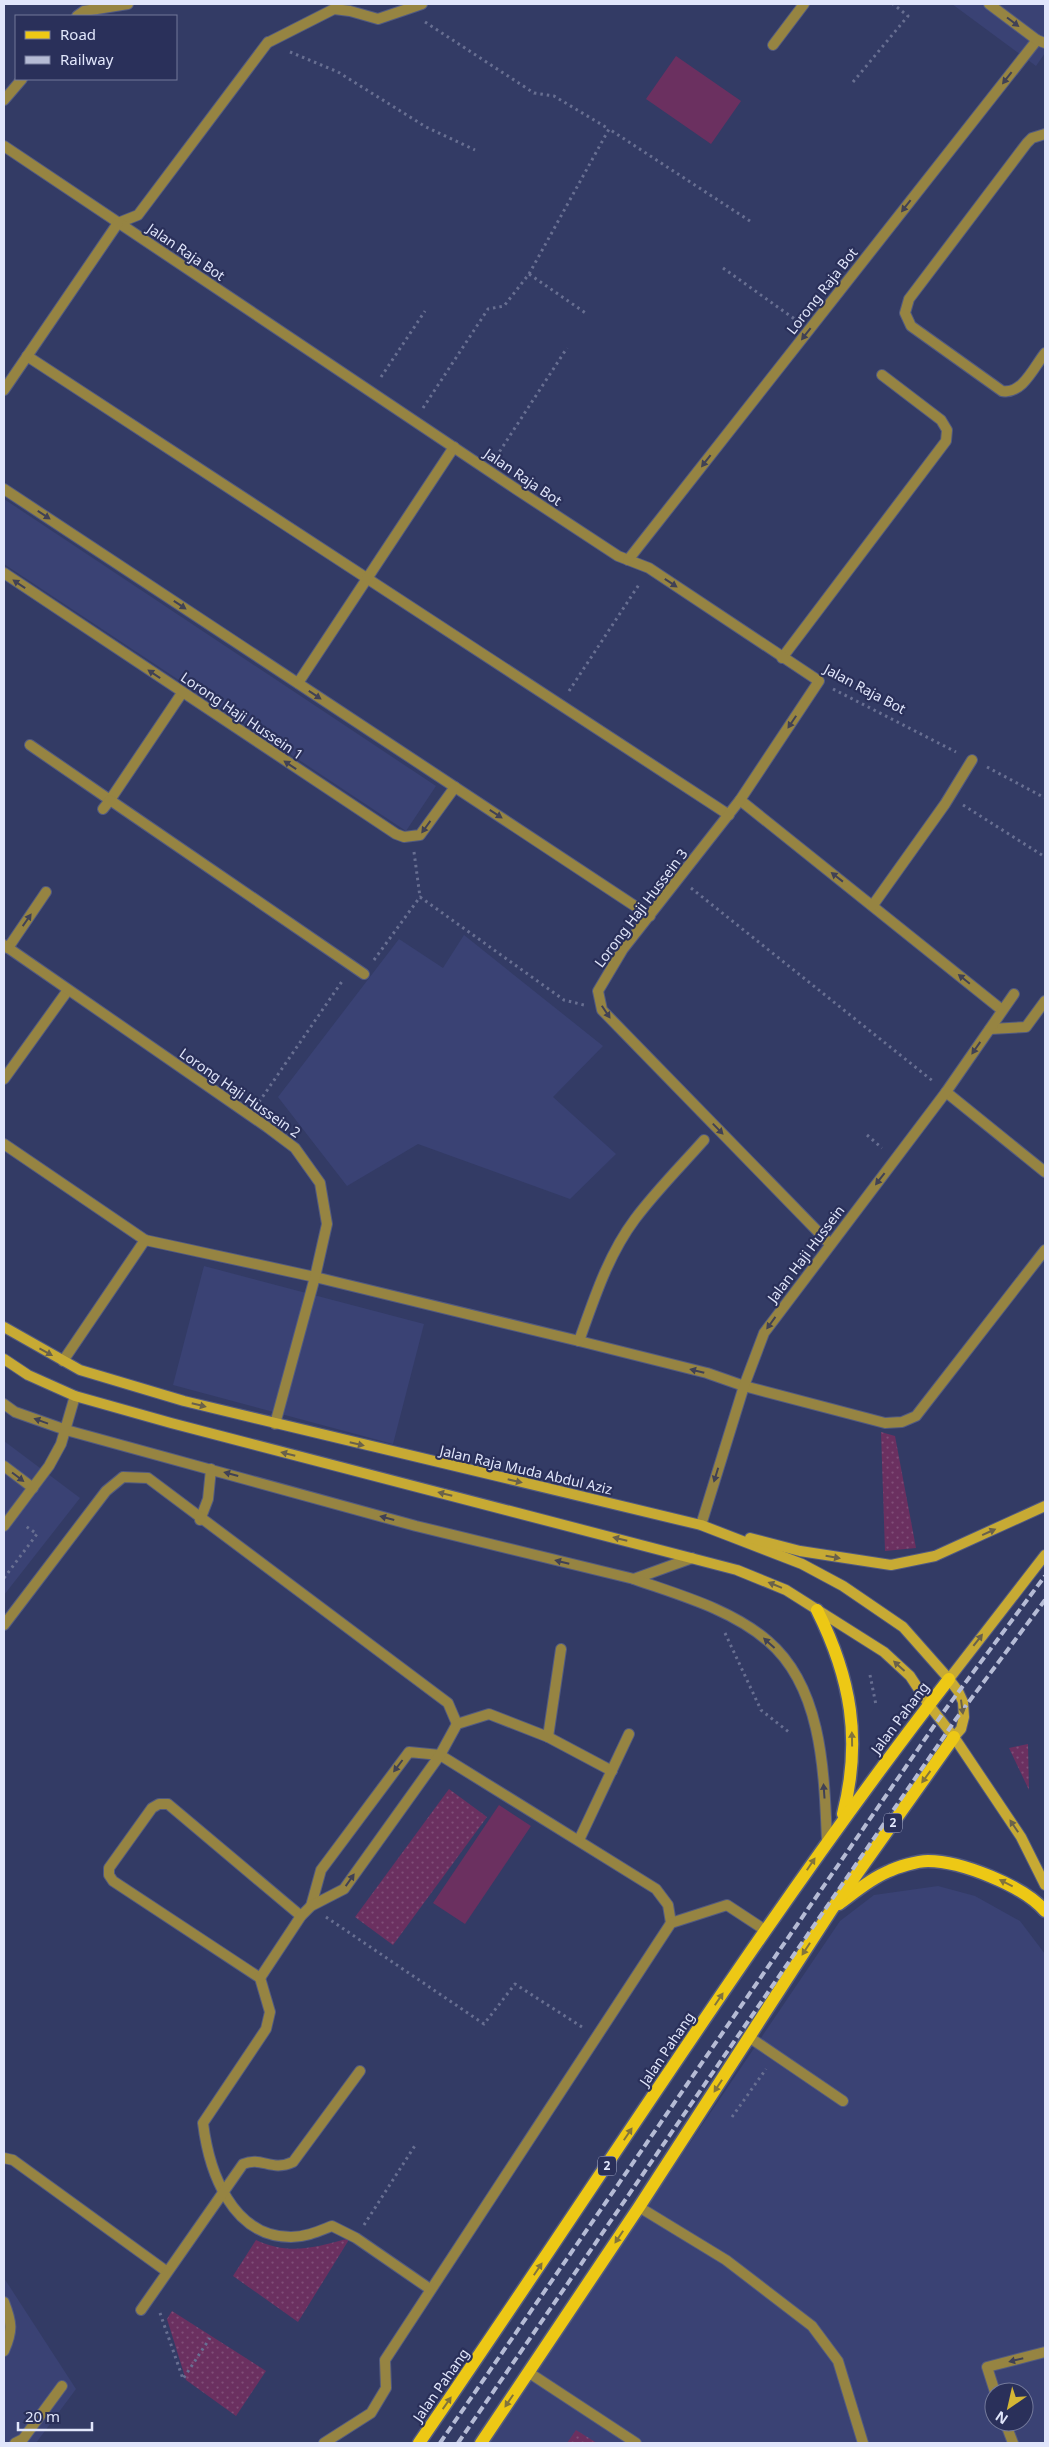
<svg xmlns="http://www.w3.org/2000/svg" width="1049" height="2447" font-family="'Noto Sans',sans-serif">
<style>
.built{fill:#3a4274;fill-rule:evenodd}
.grass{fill:url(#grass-dots)}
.pitch{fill:#6b3060}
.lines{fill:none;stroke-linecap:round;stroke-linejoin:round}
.service-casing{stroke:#525a80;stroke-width:12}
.minor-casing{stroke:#525a80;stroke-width:12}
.tertiary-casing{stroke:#525a80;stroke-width:12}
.secondary-casing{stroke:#525a80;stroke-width:12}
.primary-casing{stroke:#525a80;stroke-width:15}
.path{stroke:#686f92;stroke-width:3;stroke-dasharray:2.5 4;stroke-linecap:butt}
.service{stroke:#968442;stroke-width:10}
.minor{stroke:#968442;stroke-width:10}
.tertiary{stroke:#968442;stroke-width:10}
.secondary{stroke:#c7aa34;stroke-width:10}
.primary{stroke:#edc815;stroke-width:12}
.rail{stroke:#b5bbd5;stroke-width:4;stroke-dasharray:8 4;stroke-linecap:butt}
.oneway{fill:#404155}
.oneway2{fill:#69614b}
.oneway3{fill:#82743b}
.labels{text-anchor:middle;stroke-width:4.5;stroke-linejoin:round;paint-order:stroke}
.shield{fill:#2a305a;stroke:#aaafcb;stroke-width:1}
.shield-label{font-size:12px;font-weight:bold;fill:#e1e6fb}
.street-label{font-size:14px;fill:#e1e6fb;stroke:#2a305a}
</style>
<defs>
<pattern id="grass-dots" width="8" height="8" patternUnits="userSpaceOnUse" patternTransform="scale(1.25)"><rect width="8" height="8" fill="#6b3060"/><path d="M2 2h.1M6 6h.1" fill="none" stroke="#804e78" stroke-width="1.8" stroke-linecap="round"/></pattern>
</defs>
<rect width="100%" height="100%" fill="#333b65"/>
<!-- built -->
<g class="built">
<path d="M952,4h92l1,49 -9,13z"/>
<path d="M4,499l432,287 -30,45 -402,-267z"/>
<path d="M464,935l139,111 -50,51 63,57 -46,45 -152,-55 -71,42 -69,-89 121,-158 44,29z"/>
<path d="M204,1266l220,58 -31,120 -220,-59z"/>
<path d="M4,1441l76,57 -76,97z"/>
<path d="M938,1886l37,10 45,25 25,33v489h-558l353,-522 34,-26zM994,2392h30v30h-30z"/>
<path d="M4,2278l72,111 -40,54h-32z"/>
</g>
<!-- grass -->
<g class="grass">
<path d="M881,1432l14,4 21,112 -31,3z"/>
<path d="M1028,1744l1,46 -20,-42z"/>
<path d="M449,1789l38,28 -94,128 -38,-28z"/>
<path d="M350,2238l-52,84 -65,-46 23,-36c34,16 60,7 94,-2z"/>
<path d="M172,2311l94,60 -30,45 -50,-36 -19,-61z"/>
<path d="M576,2430l21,13h-30z"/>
</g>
<!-- pitch -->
<g class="pitch">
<path d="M676,56l65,45 -30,43 -65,-45z"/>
<path d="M499,1805l32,21 -66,98 -32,-21z"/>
</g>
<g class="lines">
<defs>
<g id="service">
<path d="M77,16l7,-5 44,-7"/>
<path d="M269,42l65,-33 16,2 28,8 44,-15"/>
<path d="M773,45l31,-41"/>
<path d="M4,100l18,-21"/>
<path d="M1045,134l-13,4 -5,5 -118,156 -4,14 6,13 91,65c20,4 32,-24 43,-38"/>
<path d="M118,223l20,-8 130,-173"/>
<path d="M27,356l702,459"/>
<path d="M782,658l164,-217 1,-11 -6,-10 -59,-45"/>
<path d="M298,683l156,-236"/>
<path d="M30,745l80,55 72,-107"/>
<path d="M740,800l262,210"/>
<path d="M103,809l7,-9 254,174"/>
<path d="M873,905l72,-101 27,-44"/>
<path d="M8,948l38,-56"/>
<path d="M990,1029l36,-2 19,-26"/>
<path d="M4,1079l64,-89"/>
<path d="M946,1092l99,80"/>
<path d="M4,1144l141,96 170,37 264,64 128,32 37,13 141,37 17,-1 14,-6 129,-166"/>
<path d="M579,1341c15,-42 29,-86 56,-122 21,-28 46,-53 69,-79"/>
<path d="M63,1361l82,-121"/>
<path d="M4,1404l11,8 51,18 350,96 218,53 58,-21"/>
<path d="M4,1466l29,22"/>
<path d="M200,1520l8,-21 3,-30"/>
<path d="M4,1526l45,-60 12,-22 14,-48"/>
<path d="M634,1579c45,16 97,30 134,62 55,47 56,133 59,199"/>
<path d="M4,1625l102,-134 17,-14 25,1 300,225 9,21"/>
<path d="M548,1737l64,34"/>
<path d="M579,1840l50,-106"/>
<path d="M311,1906l10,-36 88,-118 31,3 216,134 12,16 3,18"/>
<path d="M301,1916l-133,-112h-9l-7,4 -43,60v7l4,6 147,97 10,34 -4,17 -63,94c6,49 29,114 88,114 15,0 28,-6 41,-11l24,12 74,51"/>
<path d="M260,1978l41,-62 10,-10 33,-17 96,-134 17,-31 32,-10 59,23 13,-88"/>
<path d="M749,2037l94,64"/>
<path d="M4,2158l9,2 153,111"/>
<path d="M4,2302c8,21 9,28 0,49"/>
<path d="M141,2310l102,-146c19,-8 28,8 50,-2l67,-91"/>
<path d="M528,2372l108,71"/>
<path d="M995,2392l-8,-25 58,-15"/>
<path d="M1005,2422l8,21"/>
<path d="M15,2443l8,-4 39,-53"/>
<path d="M324,2443l47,-30 15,-25 -1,-28 286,-437 56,-18 38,25"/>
</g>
<g id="minor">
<path d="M4,146l512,343 102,67 31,12 170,113 -79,119 -117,149 -25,42 4,19 228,234"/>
<path d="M4,390l114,-167"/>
<path d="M4,489l646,427"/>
<path d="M628,560l409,-520"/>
<path d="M4,573l392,261 8,3 16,-2 35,-48"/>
<path d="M4,945l263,182 28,21 25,35 7,41 -12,53 -40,147"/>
<path d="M701,1525l43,-139 20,-53 182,-241 68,-98"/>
<path d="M639,2207l87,53 86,66 26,35 25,82"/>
</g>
<path id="tertiary" d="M989,4l48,36 8,3"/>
<g id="secondary">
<path d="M4,1327l76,43 104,31 517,124 101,39 41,22 60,41 46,52 9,12 5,11 1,15 -3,12 -7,8"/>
<path d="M4,1359l24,16 47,21 96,27 566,147 49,20 98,62 26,24 19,29 25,32 67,100 24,48"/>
<path d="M750,1538l50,13 91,14 44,-9 110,-50"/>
<path d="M949,1679l96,-124"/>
</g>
<g id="primary">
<path d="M817,1610c34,68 45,130 26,204"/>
<path d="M839,1904c15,-11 31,-25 48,-32 10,-5 30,-11 41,-11 33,0 96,25 117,50"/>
<path d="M419,2443c176,-255 340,-519 530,-764"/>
<path d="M481,2443l158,-236 193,-298 122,-172"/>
</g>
</defs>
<!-- service casing -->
<use href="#service" class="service-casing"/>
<!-- minor casing -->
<use href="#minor" class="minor-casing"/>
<!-- tertiary casing -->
<use href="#tertiary" class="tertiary-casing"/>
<!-- secondary casing -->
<use href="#secondary" class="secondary-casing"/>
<!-- primary casing -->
<use href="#primary" class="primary-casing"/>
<!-- path -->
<g class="path">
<path d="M425,22l109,71 20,3 55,33"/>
<path d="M290,52l48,20 88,55 49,23"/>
<path d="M853,82l55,-66 -15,-12"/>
<path d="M723,268l73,52"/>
<path d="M529,274l80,-145 144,94"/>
<path d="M381,377l44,-66"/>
<path d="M423,408l65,-99 16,-3 25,-32 58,40"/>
<path d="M496,457l71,-109"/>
<path d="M833,689l123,63"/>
<path d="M569,691l71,-108"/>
<path d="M987,767l58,31"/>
<path d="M963,805l82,52"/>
<path d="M414,852l6,45"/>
<path d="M691,888l243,194"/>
<path d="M374,960l46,-63 144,103 20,5"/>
<path d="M259,1102l84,-122"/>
<path d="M867,1135l15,13"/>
<path d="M4,1578l33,-44 -13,-9"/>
<path d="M725,1633l36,77 29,23"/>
<path d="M870,1675l6,30"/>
<path d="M326,1917l158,107 31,-40 67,43"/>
<path d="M732,2117l34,-48"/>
<path d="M364,2225l52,-81"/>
<path d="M160,2313l23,66 27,-41"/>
</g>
<!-- service -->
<use href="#service" class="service"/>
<!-- minor -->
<use href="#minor" class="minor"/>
<!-- tertiary -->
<use href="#tertiary" class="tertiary"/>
<!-- secondary -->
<use href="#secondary" class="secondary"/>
<!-- primary -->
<use href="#primary" class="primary"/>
<!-- rail -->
<g class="rail">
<path d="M440,2443l505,-733 100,-134"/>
<path d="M458,2443l498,-724 89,-119"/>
</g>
</g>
<!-- one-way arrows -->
<defs><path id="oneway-solid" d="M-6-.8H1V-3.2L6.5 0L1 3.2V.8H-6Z" transform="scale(1.25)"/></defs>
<g class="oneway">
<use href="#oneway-solid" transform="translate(1013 22) rotate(37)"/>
<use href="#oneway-solid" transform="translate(1007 78) rotate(128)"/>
<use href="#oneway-solid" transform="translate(906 206) rotate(128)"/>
<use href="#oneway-solid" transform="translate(806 334) rotate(128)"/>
<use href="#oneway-solid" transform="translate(706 461) rotate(128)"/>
<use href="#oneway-solid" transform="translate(44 515) rotate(33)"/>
<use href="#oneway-solid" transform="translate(671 583) rotate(34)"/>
<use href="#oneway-solid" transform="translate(19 584) rotate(-146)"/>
<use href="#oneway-solid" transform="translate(180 605) rotate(34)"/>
<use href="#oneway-solid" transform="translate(154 674) rotate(-146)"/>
<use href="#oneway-solid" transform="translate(315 695) rotate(34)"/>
<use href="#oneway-solid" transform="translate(792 722) rotate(124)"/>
<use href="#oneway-solid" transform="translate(290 765) rotate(-146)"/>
<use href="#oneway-solid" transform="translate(496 814) rotate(33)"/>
<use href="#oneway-solid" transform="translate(426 827) rotate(126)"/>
<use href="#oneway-solid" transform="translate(837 877) rotate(-142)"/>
<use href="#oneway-solid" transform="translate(27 920) rotate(-55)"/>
<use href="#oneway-solid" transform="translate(964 979) rotate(-141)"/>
<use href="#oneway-solid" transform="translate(606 1012) rotate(56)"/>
<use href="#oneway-solid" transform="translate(976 1048) rotate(125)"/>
<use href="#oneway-solid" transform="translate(718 1129) rotate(46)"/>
<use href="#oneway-solid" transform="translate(880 1179) rotate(128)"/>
<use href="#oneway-solid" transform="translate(771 1323) rotate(126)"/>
<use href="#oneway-solid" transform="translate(697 1371) rotate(-166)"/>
<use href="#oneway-solid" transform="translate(41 1421) rotate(-160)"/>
<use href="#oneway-solid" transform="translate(231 1474) rotate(-165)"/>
<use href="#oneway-solid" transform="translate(716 1475) rotate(107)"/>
<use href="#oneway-solid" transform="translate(18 1477) rotate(37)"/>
<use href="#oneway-solid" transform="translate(387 1518) rotate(-165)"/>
<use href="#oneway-solid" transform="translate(562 1562) rotate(-166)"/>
<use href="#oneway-solid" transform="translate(769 1643) rotate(-138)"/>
<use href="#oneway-solid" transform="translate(398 1766) rotate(127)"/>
<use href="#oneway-solid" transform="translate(824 1791) rotate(-94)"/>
<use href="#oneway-solid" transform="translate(350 1880) rotate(-55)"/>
<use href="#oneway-solid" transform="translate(1016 2360) rotate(166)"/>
</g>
<g class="oneway2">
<use href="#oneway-solid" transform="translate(46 1352) rotate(29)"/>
<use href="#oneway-solid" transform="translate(199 1405) rotate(14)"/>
<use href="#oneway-solid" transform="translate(357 1444) rotate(13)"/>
<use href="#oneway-solid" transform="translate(288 1454) rotate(-166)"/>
<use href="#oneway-solid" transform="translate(515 1481) rotate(13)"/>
<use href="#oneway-solid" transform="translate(445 1494) rotate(-166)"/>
<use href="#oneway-solid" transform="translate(989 1532) rotate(-24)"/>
<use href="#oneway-solid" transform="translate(620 1539) rotate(-166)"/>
<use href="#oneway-solid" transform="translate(833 1557) rotate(10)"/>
<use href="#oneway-solid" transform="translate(775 1585) rotate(-158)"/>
<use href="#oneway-solid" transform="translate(978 1640) rotate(-52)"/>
<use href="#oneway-solid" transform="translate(899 1666) rotate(-138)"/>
<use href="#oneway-solid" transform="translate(962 1707) rotate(82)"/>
<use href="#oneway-solid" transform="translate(1014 1826) rotate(-124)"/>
</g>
<g class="oneway3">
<use href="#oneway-solid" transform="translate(852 1739) rotate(-91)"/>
<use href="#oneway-solid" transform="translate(926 1777) rotate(126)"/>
<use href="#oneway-solid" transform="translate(811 1864) rotate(-56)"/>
<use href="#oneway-solid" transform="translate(1006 1883) rotate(-153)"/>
<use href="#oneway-solid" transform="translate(806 1949) rotate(123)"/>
<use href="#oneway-solid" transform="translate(719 1999) rotate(-56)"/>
<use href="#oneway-solid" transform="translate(718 2086) rotate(123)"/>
<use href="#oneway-solid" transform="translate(628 2134) rotate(-56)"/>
<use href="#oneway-solid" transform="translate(619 2237) rotate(124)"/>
<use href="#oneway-solid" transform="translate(538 2269) rotate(-56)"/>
<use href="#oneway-solid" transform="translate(509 2401) rotate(124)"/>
<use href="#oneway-solid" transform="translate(447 2403) rotate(-55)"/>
</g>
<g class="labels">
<!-- shield labels -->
<g class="shield">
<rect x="884" y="1813.5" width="18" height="19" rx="4"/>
<rect x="598" y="2156.5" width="18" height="19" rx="4"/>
</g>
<g class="shield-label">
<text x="893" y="1827">2</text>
<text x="607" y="2170">2</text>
</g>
<!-- street labels -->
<g class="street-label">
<text transform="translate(186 252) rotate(34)" y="5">Jalan Raja Bot</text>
<text transform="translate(822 291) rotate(-52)" y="5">Lorong Raja Bot</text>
<text transform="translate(523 477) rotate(34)" y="5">Jalan Raja Bot</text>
<text transform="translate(865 689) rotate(28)" y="5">Jalan Raja Bot</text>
<text transform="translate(242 716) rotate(34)" y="5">Lorong Haji Hussein 1</text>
<text transform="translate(641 908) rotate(-53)" y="5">Lorong Haji Hussein 3</text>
<text transform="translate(240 1093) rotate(35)" y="5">Lorong Haji Hussein 2</text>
<text transform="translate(806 1254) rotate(-53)" y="5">Jalan Haji Hussein</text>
<text transform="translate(526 1470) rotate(13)" y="5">Jalan Raja Muda Abdul Aziz</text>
<text transform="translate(900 1718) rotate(-53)" y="5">Jalan Pahang</text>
<text transform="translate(667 2049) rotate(-56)" y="5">Jalan Pahang</text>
<text transform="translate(441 2385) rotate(-55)" y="5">Jalan Pahang</text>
</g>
</g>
<!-- border -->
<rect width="1049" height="2447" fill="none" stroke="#e1e6fb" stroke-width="10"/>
<!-- legend -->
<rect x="15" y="15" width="162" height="65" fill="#2a305a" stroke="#73799a"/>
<rect x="25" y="31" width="25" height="8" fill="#edc815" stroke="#73799a"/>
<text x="60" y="40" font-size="15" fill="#e1e6fb">Road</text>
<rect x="25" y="56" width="25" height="8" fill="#b5bbd5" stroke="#73799a"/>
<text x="60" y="65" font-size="15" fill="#e1e6fb">Railway</text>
<!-- north arrow -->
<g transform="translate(1009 2407) rotate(214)"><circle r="24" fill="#2a305a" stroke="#73799a"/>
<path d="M0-4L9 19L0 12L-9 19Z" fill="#d4b635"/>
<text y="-8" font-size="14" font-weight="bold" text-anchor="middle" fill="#e1e6fb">N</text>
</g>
<!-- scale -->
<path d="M18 2422v8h74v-8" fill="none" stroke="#e1e6fb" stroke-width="2.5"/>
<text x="25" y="2422" font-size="15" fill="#e1e6fb" stroke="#2a305a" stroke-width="4" paint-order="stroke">20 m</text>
</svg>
